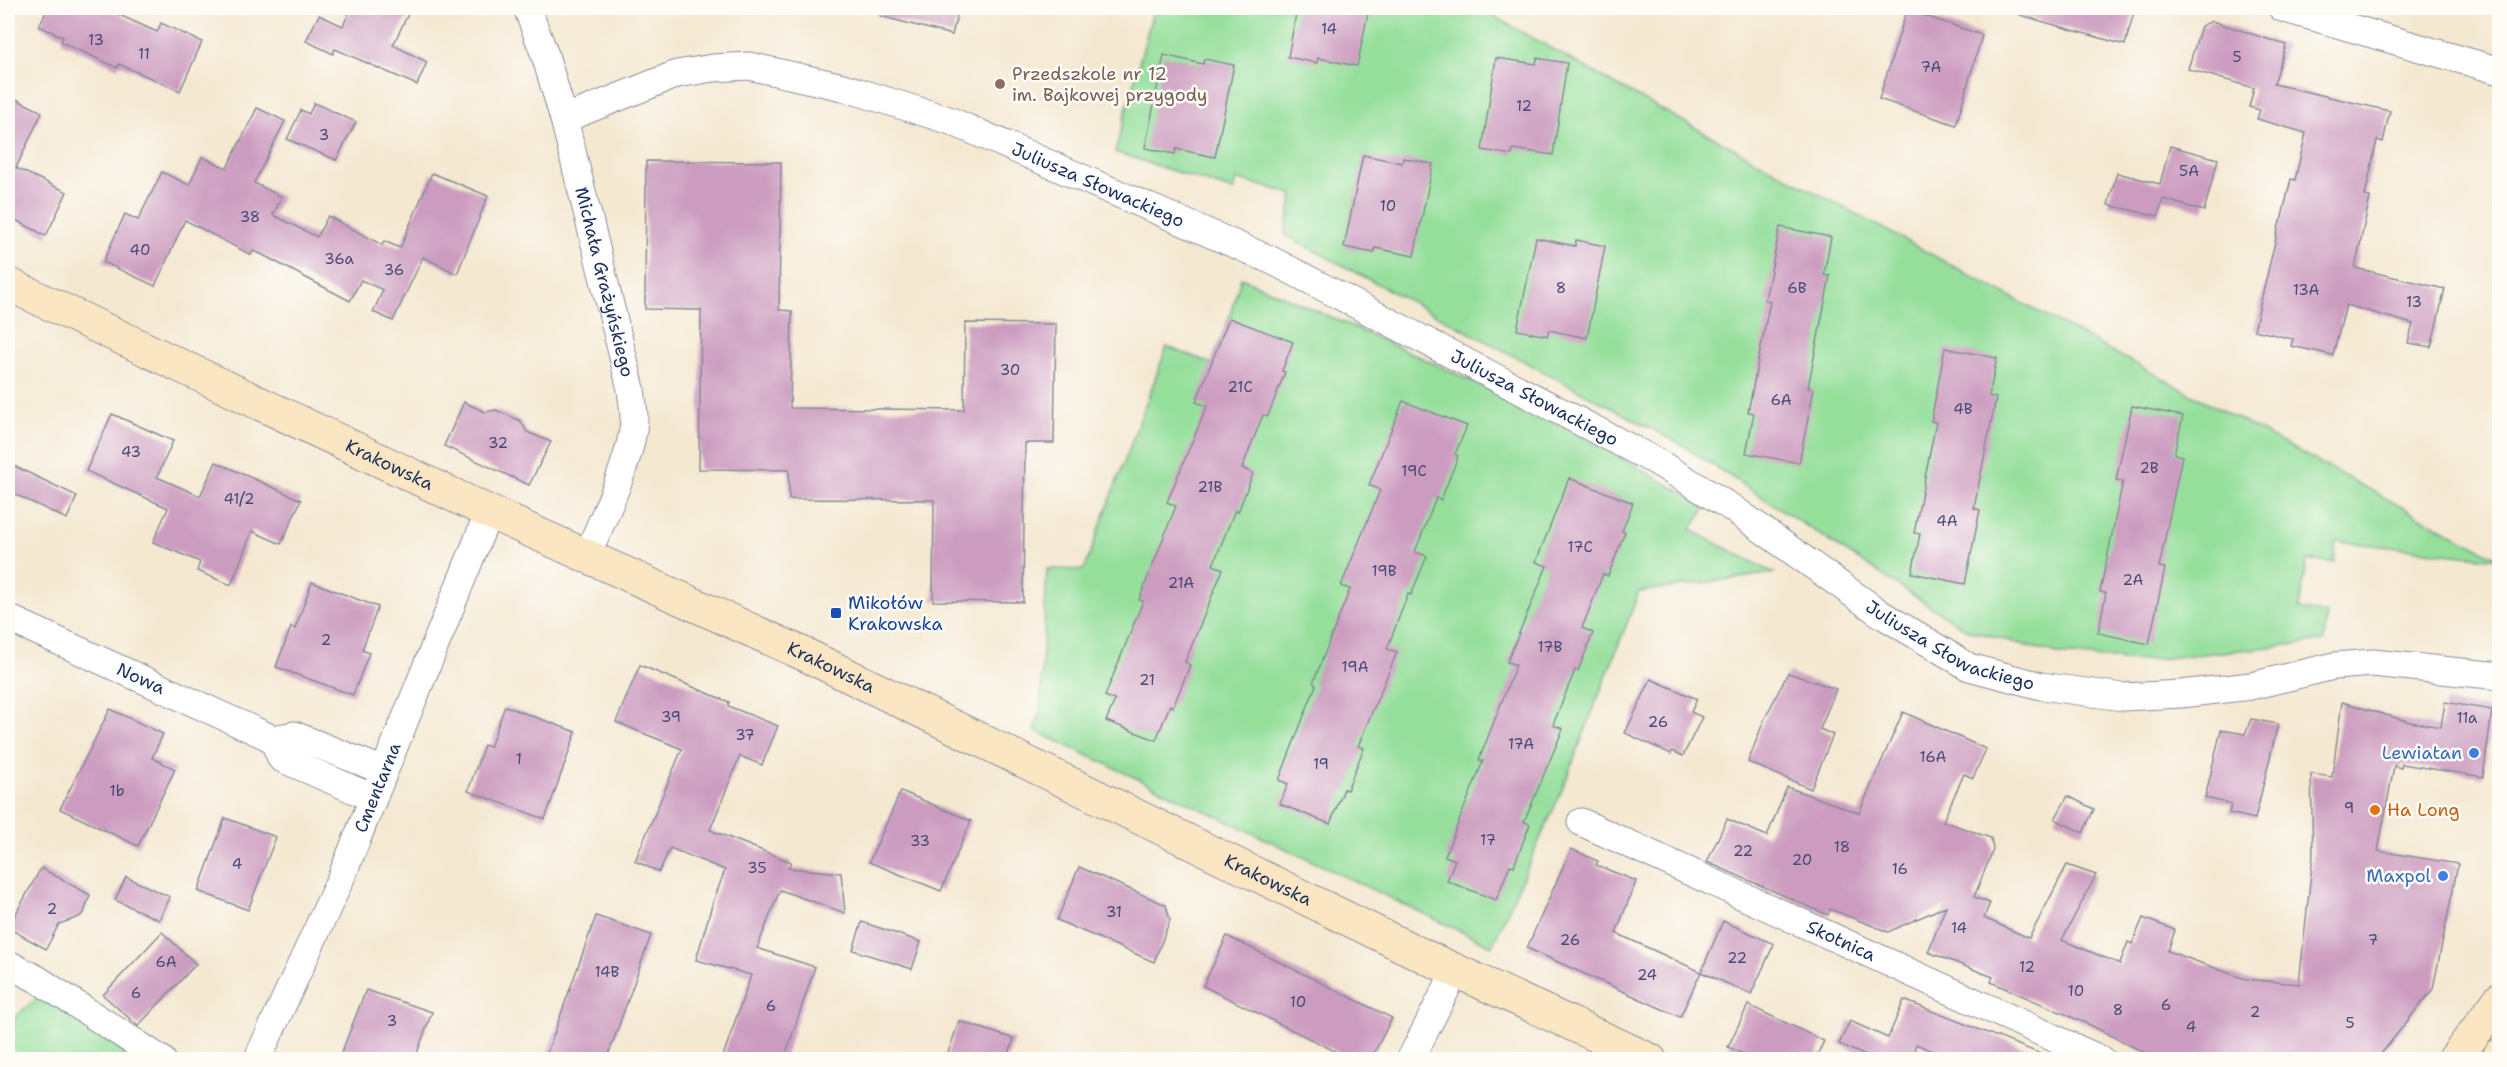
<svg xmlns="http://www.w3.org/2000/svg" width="2507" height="1067" font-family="'Shantell Sans',sans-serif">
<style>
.green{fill:#95df9b;stroke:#58877c;stroke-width:1.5}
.building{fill:#cc9cc0}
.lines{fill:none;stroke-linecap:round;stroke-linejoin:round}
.street-casing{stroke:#888c98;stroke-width:29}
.secondary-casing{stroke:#888c98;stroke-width:35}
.street{stroke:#fff;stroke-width:27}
.secondary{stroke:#fbe6c4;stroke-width:33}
.education-dot{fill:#8d6e63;stroke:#fdfcf7;stroke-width:2}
.transit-dot{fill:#1a4fb4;stroke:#fdfcf7;stroke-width:2}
.shop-dot{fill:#3f7fe0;stroke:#fdfcf7;stroke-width:2}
.food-dot{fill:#e8710a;stroke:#fdfcf7;stroke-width:2}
.labels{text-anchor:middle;stroke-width:5;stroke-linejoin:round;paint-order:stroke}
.number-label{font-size:15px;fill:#474a76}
.education-label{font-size:18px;fill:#785e54;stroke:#fdfcf7;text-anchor:start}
.street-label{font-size:18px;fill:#1b2f5e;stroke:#fdfcf7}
.transit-label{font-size:18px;fill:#164399;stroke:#fdfcf7;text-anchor:start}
.shop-label{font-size:18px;fill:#366cbe;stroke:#fdfcf7;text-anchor:end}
.food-label{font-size:18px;fill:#c56008;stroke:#fdfcf7;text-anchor:start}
</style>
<rect width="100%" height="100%" fill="#fdfcf7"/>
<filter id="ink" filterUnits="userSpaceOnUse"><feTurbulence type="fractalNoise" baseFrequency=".0167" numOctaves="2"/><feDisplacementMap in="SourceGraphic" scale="12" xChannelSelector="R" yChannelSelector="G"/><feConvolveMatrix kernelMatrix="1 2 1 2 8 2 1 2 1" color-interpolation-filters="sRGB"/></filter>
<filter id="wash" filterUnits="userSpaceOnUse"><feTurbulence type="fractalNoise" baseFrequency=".008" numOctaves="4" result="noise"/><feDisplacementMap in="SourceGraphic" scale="24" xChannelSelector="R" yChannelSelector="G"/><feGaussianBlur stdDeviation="1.35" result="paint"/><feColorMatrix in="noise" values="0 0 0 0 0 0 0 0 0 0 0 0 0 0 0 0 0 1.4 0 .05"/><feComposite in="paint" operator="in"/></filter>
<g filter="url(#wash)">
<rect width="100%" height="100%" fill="#f4e8d1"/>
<!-- green -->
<g class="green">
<path d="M1154,8h325l157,88 863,463 -163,-18 -2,21 -27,-1 -8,48 28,5 -3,27 -186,20 -80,-7 -93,-25 -283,-184 -397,-210 8,-41 -57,-15 -2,12 -119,-39z"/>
<path d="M1241,278c158,68 318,139 465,229l-15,23 83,43 -135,19 -77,198 -70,156 -458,-216 6,-18 7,-143 37,1 83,-223 54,20 -8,-8 16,-41z"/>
<path d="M43,993l81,60 -2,6 -114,1 1,-38z"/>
</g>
<g id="blocks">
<!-- building -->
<g class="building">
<path d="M48,8h56l53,24 4,-9 41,19 -22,49 -61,-27 -1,4 -57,-26 2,-5 -24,-11z"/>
<path d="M351,8h60l-18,37 34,17 -10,23 -82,-36 -2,5 -27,-13 13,-26 24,11z"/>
<path d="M881,8h78l-7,27 -72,-19z"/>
<path d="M1297,8h72l-12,58 -39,-8 -1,5 -29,-6z"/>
<path d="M2021,8h114l-10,37 -105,-30z"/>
<path d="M1907,10l75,25 -26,90 -77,-26z"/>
<path d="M2212,21l74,24 -12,39 116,27 -7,31 -6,-2 -12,56 5,1 -15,71 90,21 -14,58 -23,-4 5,-19 -67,-19 -13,50 -42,-9 2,-7 -39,-9 26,-109h1l10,-42 4,1 11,-47 -49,-14 3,-9 -11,-3 5,-19 -66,-19 13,-43z"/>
<path d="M1164,55l39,9 1,-5 30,6 -19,92 -39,-8 -1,5 -30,-6z"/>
<path d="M1496,58l40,6 1,-6 30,5 -14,92 -40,-6 -1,6 -30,-5z"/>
<path d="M8,95l34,17 -26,56 51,24 -21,44 -38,-20z"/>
<path d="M314,103l42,19 -20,38 -49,-21 14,-29 8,4z"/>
<path d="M257,108l28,13 -31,62 28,14 -9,18 44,22 11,-21 54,29 2,-4 16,7 32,-75 56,23 -31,78 -34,-17 -30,64 -20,-9 10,-22 -22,-10 -11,21 -89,-47 -8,-3 -2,4 -66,-35 -30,66 -52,-24 22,-48 13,6 24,-48 27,13 13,-28 25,11z"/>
<path d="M2170,146l48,13 -14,52 -41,-12 -5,17 -50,-11 9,-32 43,11z"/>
<path d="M1363,155l39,8 1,-5 30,6 -19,92 -39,-8 -1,5 -30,-6z"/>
<path d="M646,161l135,1 -2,148 13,1 -2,97 174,2 1,-87 91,1 -2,119h-29l-2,159 -90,-1 1,-101 -145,-1v-29l-90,-1 2,-159 -56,-1z"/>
<path d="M1780,227l51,10 -7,38 6,1 -22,112 6,1 -15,74 -53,-10 8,-40 -6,-1 22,-111 -5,-1z"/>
<path d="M1536,238l39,8 1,-6 29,6 -18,92 -38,-8 -2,6 -30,-6z"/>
<path d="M1229,318l64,24 -11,29 3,1 -17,44 -5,-1 -21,53 11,5 -15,39 -3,-2 -22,55 10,4 -38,93 5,3 -17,42 -3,-2 -14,35 -50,-19 9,-21 -10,-4 38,-95 -4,-1 37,-94 -9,-4 40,-96 -11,-4z"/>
<path d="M1945,348l52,10 -8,38 7,2 -22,110 6,2 -15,74 -53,-11 8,-39 -6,-1 22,-111 -5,-1z"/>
<path d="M1403,401l64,25 -12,28 3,2 -17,44 -5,-2 -21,54 12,4 -16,39 -3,-1 -21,55 10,3 -39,94 6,2 -17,42 -3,-1 -14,35 -50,-20 8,-20 -9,-4 37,-95 -3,-2 37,-94 -9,-3 39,-96 -11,-5z"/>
<path d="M464,402l21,10 11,-2 25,11 6,11 24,10 -22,43 -85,-39z"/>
<path d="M2132,406l51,10 -9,38 8,2 -23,111 6,1 -16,76 -51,-11 8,-40 -6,-1 23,-111 -7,-1z"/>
<path d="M112,414l61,27 -16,36 43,19 16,-34 85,38 -20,44 -29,-13 -21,54 -34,-14 3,-9 -47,-20 15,-34 -82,-37z"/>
<path d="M8,463l69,33 -10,23 -59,-28z"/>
<path d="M1569,478l64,25 -11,28 3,1 -17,44 -5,-2 -21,54 11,5 -15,38 -3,-1 -22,55 10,4 -39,93 6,2 -16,42 -4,-1 -14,35 -49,-19 8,-21 -10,-4 38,-95 -4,-1 37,-95 -9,-3 40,-96 -11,-4z"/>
<path d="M312,582l66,25 -16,43 7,3 -16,42 -77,-28 15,-40 4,2z"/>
<path d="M640,665l89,37 -1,4 50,20 -16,39 -22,-9 -30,74 81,32 -3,6 53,5 4,40 -65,-23 -23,58 58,19 -31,92h-62l29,-84 -55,-15 16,-55 13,-35 -55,-22 -11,24 -24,-11 47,-112 -66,-27z"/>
<path d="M1788,673l48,16 -16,40 13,6 -22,54 -63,-27 16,-42z"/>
<path d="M1651,679l46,20 -6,13 11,5 -19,39 -11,-5 -1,3 -46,-21z"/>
<path d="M2342,702l68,20 31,5 4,-25 47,8 -9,67 -81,-13 -1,4 -7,-2 -16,85 80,13 -25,125 -56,70h-70l-37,-3 -1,3h-112l-67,-34 -99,-43 2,-5 -65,-25 18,-46 -58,26 -58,-23 -2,6 -121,-53 20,-43 40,17 20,-49 72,26 44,-101 83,37 -13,29 -9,-4 -21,47 48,17 2,12 -19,47 16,6 -6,15 45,20 38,-73 29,10 -34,65 58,24 8,-22 4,2 11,-26 32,12 -7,21 77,28 54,5 14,-129 -2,-81 21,3z"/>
<path d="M505,706l71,26 -31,87 -77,-28 16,-46 6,2z"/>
<path d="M110,709l53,25 -11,24 23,11 -37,77 -78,-37z"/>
<path d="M2251,719l27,5 -23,95 -26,-6 2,-9 -26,-6 16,-68 24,4z"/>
<path d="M901,791l70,30 -30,70 -72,-29z"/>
<path d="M2068,796l26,13 -11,24 -28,-14z"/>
<path d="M225,818l51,19 -28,73 -50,-19z"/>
<path d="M1571,849l27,12 -2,4 40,16 -20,52 85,39 -21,45 -153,-69z"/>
<path d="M1079,867l87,38 4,15 -16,42 -97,-42z"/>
<path d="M41,868l49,27 -6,18 -5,4 -20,7 -13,25 -38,-21z"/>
<path d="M126,877l44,20 -11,23 -44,-20z"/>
<path d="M596,916l55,19 -44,124h-62z"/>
<path d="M1723,921l51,23 -23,50 -50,-22z"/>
<path d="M862,922l59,20 -9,27 -59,-19z"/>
<path d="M162,932l34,32 -58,62 -35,-31z"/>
<path d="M1227,936l165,82 -21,41h-20l-148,-73z"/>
<path d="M366,990l66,22 -17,47h-76z"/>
<path d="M1904,1000l147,58v1h-100l-35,-15 -2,6 20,9h-62l-33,-15 11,-23 38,17z"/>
<path d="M1748,1005l76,36 -9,18h-61l-26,-12z"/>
<path d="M959,1021l55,18 -7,20h-61z"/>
</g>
</g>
</g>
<g filter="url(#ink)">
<use href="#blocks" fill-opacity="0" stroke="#888c98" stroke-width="1.5"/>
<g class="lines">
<defs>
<g id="street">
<path id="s1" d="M527,8l18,47 19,64 67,270c1,10 3,19 3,29 0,35 -32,104 -47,137"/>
<path d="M2282,8l218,63"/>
<path id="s2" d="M564,119l113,-45 36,-6 36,-2 94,21 108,34 322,140 384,201 75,46 149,106 88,53 72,19 82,11 58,-3 70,-8 83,-20 39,-3 127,13"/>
<path id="s3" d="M8,618l265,121 21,-4 90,36"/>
<path d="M273,739l8,19 92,40"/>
<path id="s4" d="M1581,822l521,238"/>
<path d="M8,964l29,15 125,81"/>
<path id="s5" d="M257,1060l84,-182 148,-366"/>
<path d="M1410,1060l46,-90"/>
</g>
<g id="secondary">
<path id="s6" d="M8,284l481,228 317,143 620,302 224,103"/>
<path d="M2454,1060l46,-61"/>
<path d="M2499,1060l1,-5"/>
</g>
</defs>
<!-- street casing -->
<use href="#street" class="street-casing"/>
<!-- secondary casing -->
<use href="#secondary" class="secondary-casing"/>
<!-- street -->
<use href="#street" class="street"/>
<!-- secondary -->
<use href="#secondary" class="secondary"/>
</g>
</g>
<!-- markers -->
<circle class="education-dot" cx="1000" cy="84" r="6"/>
<rect class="transit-dot" x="830" y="607" width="12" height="12" rx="3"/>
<g class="shop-dot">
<circle cx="2474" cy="753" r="6"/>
<circle cx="2443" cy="876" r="6"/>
</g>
<circle class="food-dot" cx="2375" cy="810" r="6"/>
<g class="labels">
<!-- number labels -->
<g class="number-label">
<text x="1329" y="34">14</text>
<text x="96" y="45">13</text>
<text x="144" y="59">11</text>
<text x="2237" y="62">5</text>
<text x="1931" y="72">7A</text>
<text x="1524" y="111">12</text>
<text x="324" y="140">3</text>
<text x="2189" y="176">5A</text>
<text x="1388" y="211">10</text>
<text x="250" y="222">38</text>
<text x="140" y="255">40</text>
<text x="339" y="264">36a</text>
<text x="394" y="275">36</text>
<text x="1561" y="293">8</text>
<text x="1797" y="293">6B</text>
<text x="2306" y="295">13A</text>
<text x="2414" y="307">13</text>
<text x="1010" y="375">30</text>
<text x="1240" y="392">21C</text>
<text x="1781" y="405">6A</text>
<text x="1963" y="414">4B</text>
<text x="498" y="448">32</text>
<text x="131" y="457">43</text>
<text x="2149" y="473">2B</text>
<text x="1414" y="476">19C</text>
<text x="1210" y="492">21B</text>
<text x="239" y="504">41/2</text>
<text x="1947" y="526">4A</text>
<text x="1580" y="552">17C</text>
<text x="1384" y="576">19B</text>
<text x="2133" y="585">2A</text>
<text x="1181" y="588">21A</text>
<text x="326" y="645">2</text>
<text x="1550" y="652">17B</text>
<text x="1355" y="672">19A</text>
<text x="1147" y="685">21</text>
<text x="671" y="722">39</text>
<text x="2467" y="723">11a</text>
<text x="1658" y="727">26</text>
<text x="745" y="740">37</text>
<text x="1521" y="749">17A</text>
<text x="1933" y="762">16A</text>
<text x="519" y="764">1</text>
<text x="1321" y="769">19</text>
<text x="117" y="796">1b</text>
<text x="2349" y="813">9</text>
<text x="1488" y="845">17</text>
<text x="920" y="846">33</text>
<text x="1842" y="852">18</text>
<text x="1743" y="856">22</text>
<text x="1802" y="865">20</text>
<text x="237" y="869">4</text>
<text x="757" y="873">35</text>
<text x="1900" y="874">16</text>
<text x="52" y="914">2</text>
<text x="1114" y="917">31</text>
<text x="1959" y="933">14</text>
<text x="1570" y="945">26</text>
<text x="2373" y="945">7</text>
<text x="1737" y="963">22</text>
<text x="166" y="967">6A</text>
<text x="2027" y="972">12</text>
<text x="607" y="977">14B</text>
<text x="1647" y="980">24</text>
<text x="2076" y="996">10</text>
<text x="136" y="998">6</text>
<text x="1298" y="1007">10</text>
<text x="2166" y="1010">6</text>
<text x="771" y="1011">6</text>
<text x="2118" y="1015">8</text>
<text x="2255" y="1017">2</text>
<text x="392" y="1026">3</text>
<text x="2350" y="1028">5</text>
<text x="2191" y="1032">4</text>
</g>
<!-- education labels -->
<g class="education-label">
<text x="1012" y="80">Przedszkole nr 12<tspan x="1012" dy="21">im. Bajkowej przygody</tspan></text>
</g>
<!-- street labels -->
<g class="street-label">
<text dy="6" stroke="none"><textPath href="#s2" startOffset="564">Juliusza Słowackiego</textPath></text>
<text dy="6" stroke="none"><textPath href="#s1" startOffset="285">Michała Grażyńskiego</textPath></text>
<text dy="6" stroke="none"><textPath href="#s2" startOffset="1050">Juliusza Słowackiego</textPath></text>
<text dy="6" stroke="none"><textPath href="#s6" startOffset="422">Krakowska</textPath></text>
<text dy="6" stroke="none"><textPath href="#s2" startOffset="1536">Juliusza Słowackiego</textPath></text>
<text dy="6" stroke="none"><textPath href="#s6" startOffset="908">Krakowska</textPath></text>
<text dy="6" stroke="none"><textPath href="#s3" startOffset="146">Nowa</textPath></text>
<text dy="6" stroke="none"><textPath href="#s5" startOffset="298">Cmentarna</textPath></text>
<text dy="6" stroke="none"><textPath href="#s6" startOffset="1394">Krakowska</textPath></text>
<text dy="6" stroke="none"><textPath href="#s4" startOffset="286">Skotnica</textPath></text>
</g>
<!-- transit labels -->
<g class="transit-label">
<text x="848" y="609">Mikołów<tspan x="848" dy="21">Krakowska</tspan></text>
</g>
<!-- shop labels -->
<g class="shop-label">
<text x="2462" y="759">Lewiatan</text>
<text x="2431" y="882">Maxpol</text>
</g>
<!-- food labels -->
<g class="food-label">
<text x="2387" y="816">Ha Long</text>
</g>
</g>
<!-- margin -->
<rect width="2507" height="1067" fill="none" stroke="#fdfcf7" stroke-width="30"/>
</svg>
